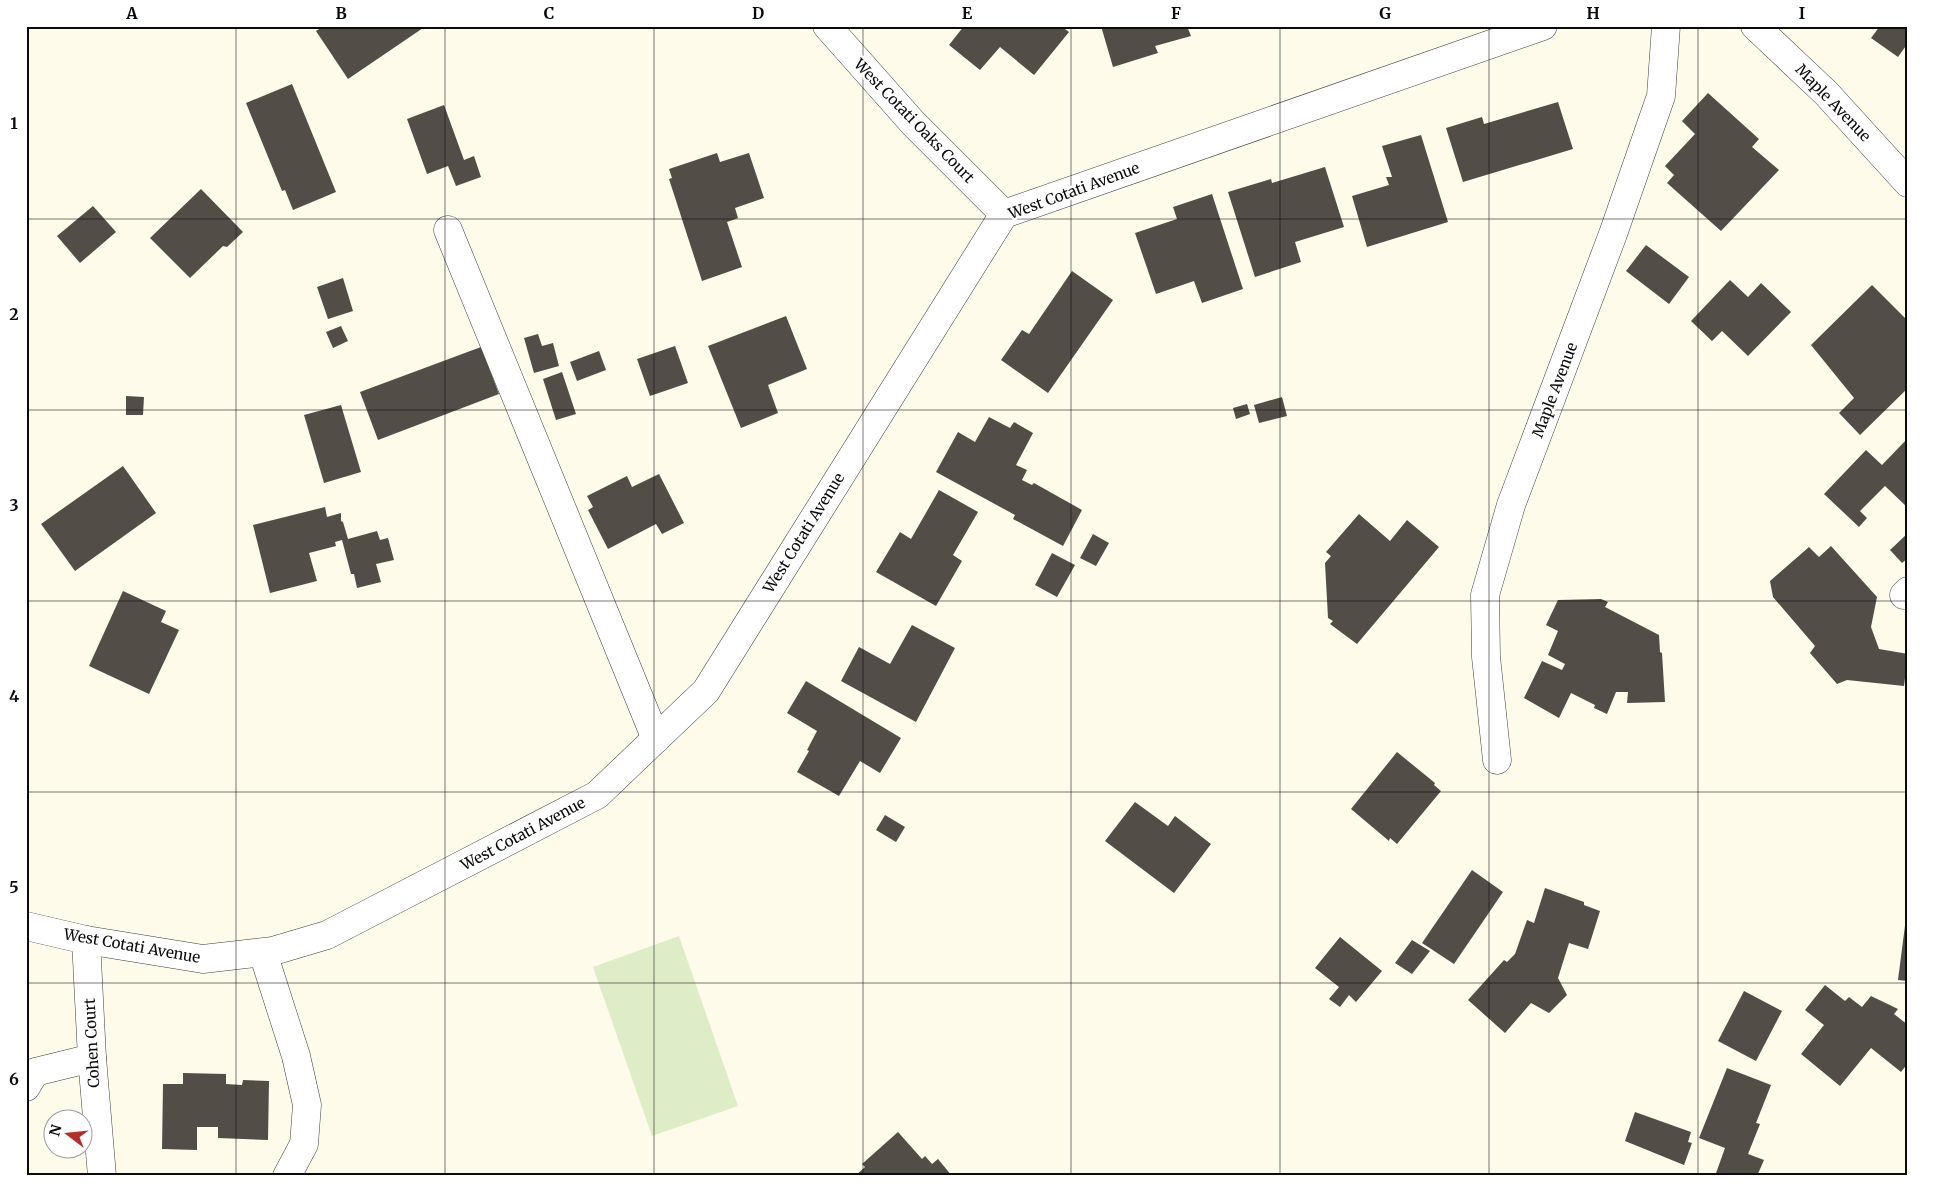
<svg xmlns="http://www.w3.org/2000/svg" width="1934" height="1202" font-family="Merriweather,serif">
<style>
.pitch{fill:#deedc8}
.building{fill:#534d48}
.lines{fill:none;stroke-linecap:round;stroke-linejoin:round}
.minor-casing{stroke:#3e3e3e;stroke-width:29}
.minor{stroke:#fff;stroke-width:28}
.grid{fill:none;stroke:#0b0b0b;stroke-width:1;stroke-opacity:0.55}
.labels{text-anchor:middle;stroke-width:5;stroke-linejoin:round;paint-order:stroke}
.street-label{font-size:15px;fill:#0b0b0b;stroke:#fff}
.neatline{fill:none;stroke:#0b0b0b;stroke-width:2}
.grid-label{font-size:16px;text-anchor:middle;font-weight:bold;fill:#0b0b0b}
</style>
<rect width="100%" height="100%" fill="#fefbea"/>
<!-- pitch -->
<path class="pitch" d="M679,936l59,170 -86,30 -59,-169z"/>
<!-- building -->
<g class="building">
<path d="M324,26h102l-78,53 -32,-48z"/>
<path d="M964,26h97l8,6 -35,43 -34,-28 -20,23 -31,-25z"/>
<path d="M1101,26h86l4,10 -36,10 3,7 -45,14z"/>
<path d="M1880,26h28v17l-10,14 -27,-19z"/>
<path d="M292,84l44,108 -43,18 -8,-20 -3,1 -36,-88z"/>
<path d="M1708,93l51,46 -7,8 27,23 -58,61 -54,-48 7,-8 -9,-9 30,-32 -13,-13z"/>
<path d="M1558,102l15,47 -110,33 -17,-54 36,-11 2,7z"/>
<path d="M444,105l20,55 10,-4 7,21 -25,9 -8,-20 -21,8 -20,-55z"/>
<path d="M1421,135l27,87 -81,25 -15,-51 37,-11 -3,-8h6l-10,-31z"/>
<path d="M717,153l3,9 29,-9 15,45 -29,10 3,10 -11,4 15,45 -40,14 -33,-102 3,-1 -3,-9z"/>
<path d="M1325,167l19,60 -49,15 6,20 -46,15 -27,-85 43,-13 1,4z"/>
<path d="M201,189l42,43 -16,15 -4,-1 -33,32 -40,-40z"/>
<path d="M1212,194l31,95 -41,14 -8,-22 -38,13 -21,-61 42,-14 -4,-12z"/>
<path d="M93,206l23,26 -36,31 -23,-27z"/>
<path d="M1646,245l43,32 -20,27 -43,-33z"/>
<path d="M1072,271l41,29 -65,93 -47,-33 21,-30 7,4z"/>
<path d="M343,278l10,33 -25,8 -11,-32z"/>
<path d="M1730,280l18,17 13,-14 30,29 -43,44 -26,-25 -10,10 -21,-20z"/>
<path d="M1872,285l36,36v67l-48,47 -21,-22 15,-15 -43,-53z"/>
<path d="M786,316l21,53 -39,16 10,28 -37,15 -33,-82z"/>
<path d="M341,326l7,15 -15,7 -7,-16z"/>
<path d="M538,334l4,12 11,-3 6,23 -25,7 -10,-35z"/>
<path d="M675,346l13,37 -38,13 -13,-37z"/>
<path d="M481,347l18,47 -121,46 -18,-48z"/>
<path d="M599,351l7,19 -29,11 -7,-19z"/>
<path d="M562,372l14,42 -20,6 -13,-41z"/>
<path d="M126,396l18,1 -1,18h-17z"/>
<path d="M1282,397l5,19 -28,7 -5,-18z"/>
<path d="M1247,404l3,10 -14,5 -3,-11z"/>
<path d="M341,405l20,67 -37,11 -20,-68z"/>
<path d="M989,417l21,11 4,-6 19,11 -17,32 11,5 -5,10 10,5 2,-2 48,27 -19,36 -50,-27 2,-4 -79,-43 22,-40 17,10z"/>
<path d="M1908,438v70l-23,-22 -25,25 7,7 -8,9 -35,-33 42,-44 16,15z"/>
<path d="M123,466l33,47 -81,58 -34,-47z"/>
<path d="M659,474l25,49 -22,11 -6,-10 -48,25 -20,-39 5,-3 -6,-11 40,-20 5,11z"/>
<path d="M939,490l39,22 -25,43 9,6 -26,45 -60,-34 24,-40 11,7z"/>
<path d="M325,507l2,10 14,-4v8l2,1 5,17 29,-8 3,9 8,-2 6,22 -18,4 5,18 -24,6 -3,-14h-3l-9,-34 -7,2 1,4 -27,7 8,28 -47,12 -17,-68z"/>
<path d="M1359,514l31,27 17,-21 32,27 -82,97 -27,-20 3,-3 -5,-3 -3,-55 6,-7 -5,-4z"/>
<path d="M1908,533v25l-6,5 -12,-13z"/>
<path d="M1093,534l16,9 -13,23 -16,-8z"/>
<path d="M1831,546l46,51 -6,30 8,22 29,5 -4,32 -57,-6 -10,4 -27,-31 5,-7 -42,-49 -3,-16 39,-34 10,10z"/>
<path d="M1052,553l23,12 -18,32 -22,-12z"/>
<path d="M123,591l43,20 -5,11 18,8 -30,64 -60,-28z"/>
<path d="M1601,599l7,3 -3,5 54,28 1,17 2,1 3,49 -38,1 1,-11h-12l-9,22 -13,-6 1,-3 -24,-12 -12,25 -35,-20 18,-37 20,9 3,-6 -17,-9 10,-24 -12,-6 12,-25z"/>
<path d="M912,625l43,23 -39,74 -75,-41 18,-34 31,17z"/>
<path d="M806,681l95,57 -21,35 -20,-12 -21,35 -42,-24 12,-21 -2,-1 10,-19 -30,-18z"/>
<path d="M1397,752l38,31 -1,2 7,6 -44,53 -7,-6 -1,3 -38,-32z"/>
<path d="M1135,802l33,24 7,-10 36,28 -37,49 -69,-52z"/>
<path d="M885,815l20,12 -9,15 -20,-12z"/>
<path d="M1472,870l31,22 -49,72 -32,-21z"/>
<path d="M1545,888l39,14v3l16,6 -12,38 -19,-6 -11,35 9,17 -18,18 -18,-10 -26,30 -37,-33 36,-40 3,2 8,-8 12,-34 7,3z"/>
<path d="M1907,910h1v71l-10,-1z"/>
<path d="M1340,937l42,34 -26,31 -7,-7 -9,12 -11,-8 10,-12 -24,-19z"/>
<path d="M1412,940l18,11 -18,23 -17,-11z"/>
<path d="M1825,985l20,16 4,-4 13,10 9,-11 27,13 -4,5 14,11v38l-7,9 -30,-24 -31,38 -39,-32 23,-29 -19,-15z"/>
<path d="M1744,991l38,20 -26,50 -38,-20z"/>
<path d="M1727,1068l44,17 -15,38 4,1 -12,30 16,6 -7,16h-42l10,-28 -26,-10z"/>
<path d="M183,1073l43,1v10l16,1 1,-5 26,1 -1,59 -50,-2v-11h-21v23l-35,-1 1,-65h20z"/>
<path d="M1635,1112l56,20 -3,10 4,1 -8,22 -59,-24z"/>
<path d="M898,1132l24,27 3,-3 7,8 6,-5 14,17h-97l10,-9 -3,-3z"/>
</g>
<g class="lines">
<defs>
<g id="minor">
<path d="M827,26l86,97 91,91"/>
<path d="M1755,26l71,67 82,90"/>
<path d="M448,230l208,509"/>
<path d="M1904,595l4,-4"/>
<path d="M1497,760l-11,-103 -1,-62 26,-90 102,-271 48,-138 5,-70"/>
<path d="M26,926l60,14 117,19 70,-8 54,-16 270,-140 109,-104 298,-477 539,-188"/>
<path d="M86,940l6,118 10,118"/>
<path d="M263,953l33,103 11,49 -3,39 -17,32"/>
<path d="M26,1087l9,-15 57,-14"/>
</g>
</defs>
<!-- minor casing -->
<use href="#minor" class="minor-casing"/>
<!-- minor -->
<use href="#minor" class="minor"/>
</g>
<!-- grid -->
<path class="grid" d="M236,26v1150M445,26v1150M654,26v1150M863,26v1150M1071,26v1150M1280,26v1150M1489,26v1150M1698,26v1150M26,219h1882M26,410h1882M26,601h1882M26,792h1882M26,983h1882"/>
<g class="labels">
<!-- street labels -->
<g class="street-label">
<text transform="translate(1833 103) rotate(46)" y="5">Maple Avenue</text>
<text transform="translate(914 121) rotate(46)" y="5">West Cotati Oaks Court</text>
<text transform="translate(1074 191) rotate(-20)" y="5">West Cotati Avenue</text>
<text transform="translate(1555 390) rotate(-69)" y="5">Maple Avenue</text>
<text transform="translate(804 533) rotate(-58)" y="5">West Cotati Avenue</text>
<text transform="translate(523 834) rotate(-28)" y="5">West Cotati Avenue</text>
<text transform="translate(132 946) rotate(10)" y="5">West Cotati Avenue</text>
<text transform="translate(92 1043) rotate(-93)" y="5">Cohen Court</text>
</g>
</g>
<!-- border -->
<rect width="1934" height="1202" fill="none" stroke="#ffffff" stroke-width="55"/>
<!-- north arrow -->
<g transform="translate(68 1134) rotate(286)"><circle r="24" fill="#ffffff" stroke="#9d9d9d"/>
<path d="M0-4L9 19L0 12L-9 19Z" fill="#b22f2c"/>
<text y="-8" font-size="14" font-weight="bold" text-anchor="middle" fill="#0b0b0b">N</text>
</g>
<rect x="28" y="28" width="1878" height="1146" class="neatline"/>
<g class="grid-label">
<text x="132" y="19">A</text>
<text x="341" y="19">B</text>
<text x="549" y="19">C</text>
<text x="758" y="19">D</text>
<text x="967" y="19">E</text>
<text x="1176" y="19">F</text>
<text x="1385" y="19">G</text>
<text x="1593" y="19">H</text>
<text x="1802" y="19">I</text>
<text x="14" y="129">1</text>
<text x="14" y="320">2</text>
<text x="14" y="511">3</text>
<text x="14" y="702">4</text>
<text x="14" y="893">5</text>
<text x="14" y="1085">6</text>
</g>
</svg>
